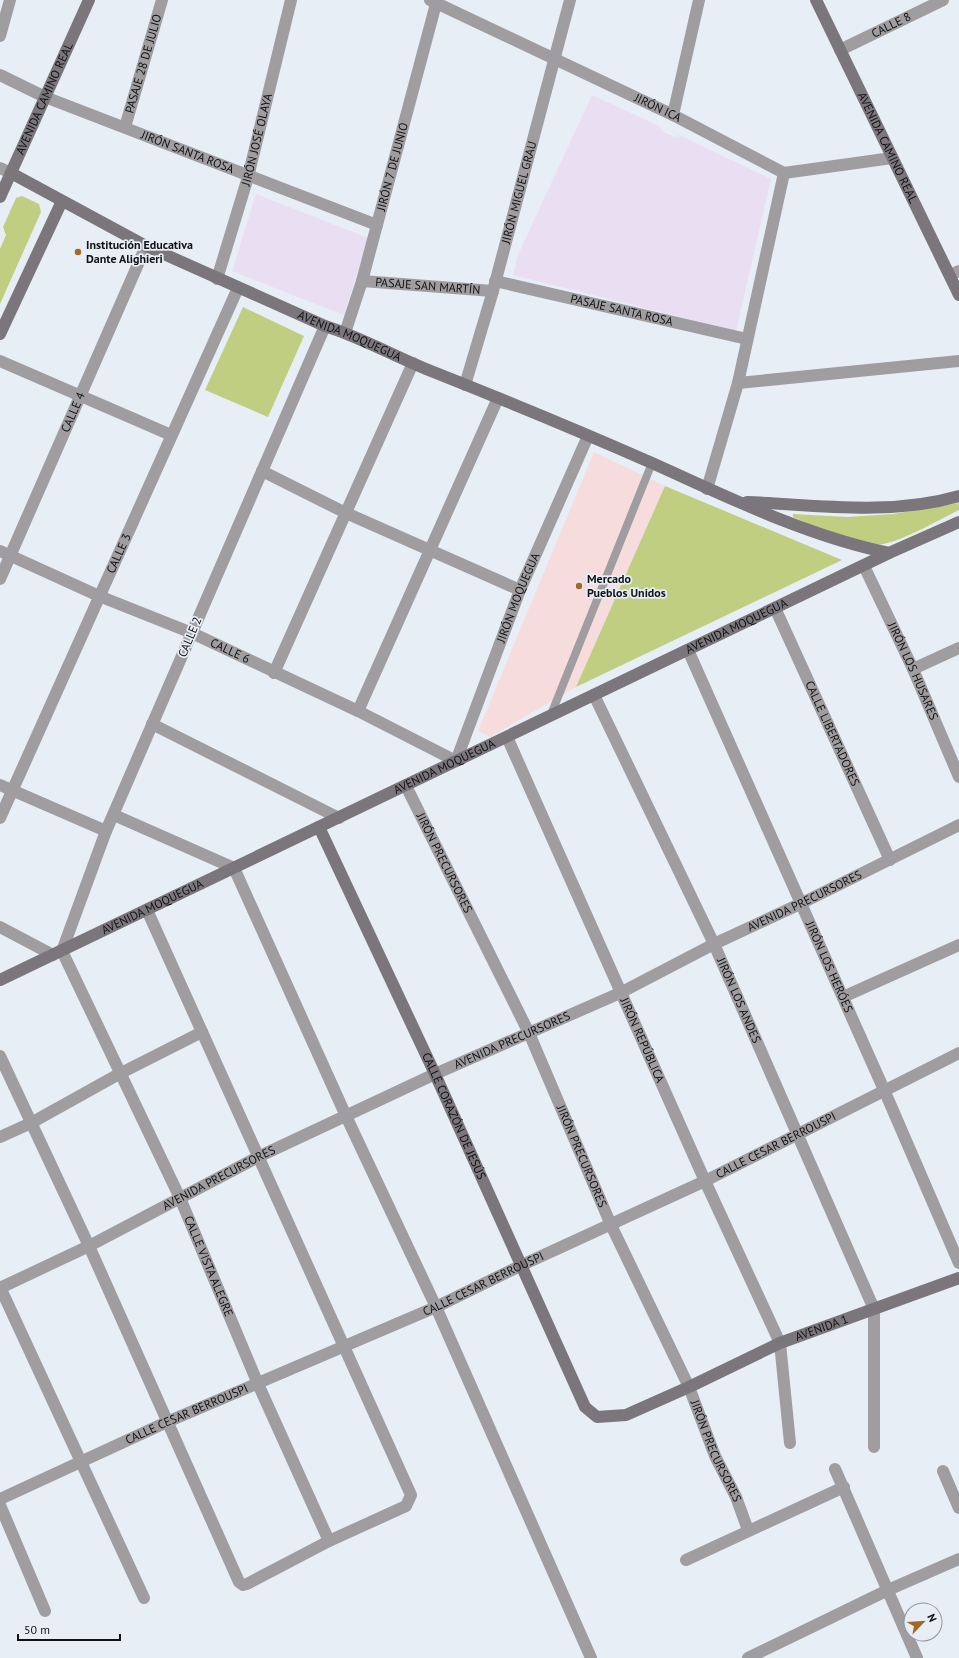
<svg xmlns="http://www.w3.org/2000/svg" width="959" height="1658" font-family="'PT Sans',sans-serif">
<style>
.commercial{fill:#f7dcdd}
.education{fill:#eadef3}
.green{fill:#c0ce81}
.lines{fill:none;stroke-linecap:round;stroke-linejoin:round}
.lane{stroke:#a09da0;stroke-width:8}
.street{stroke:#a09da0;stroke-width:12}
.secondary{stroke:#7a767b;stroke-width:12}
.poi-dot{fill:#a36828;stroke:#e7eef6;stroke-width:1.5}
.labels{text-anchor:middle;stroke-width:3.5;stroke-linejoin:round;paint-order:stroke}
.street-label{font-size:12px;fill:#101215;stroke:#e7eef6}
.poi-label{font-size:12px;font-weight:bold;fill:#101215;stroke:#e7eef6;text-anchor:start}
</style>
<rect width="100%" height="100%" fill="#e7eef6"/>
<!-- commercial -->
<path class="commercial" d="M594,452l71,34 -89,201 -86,50 -12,-6z"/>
<!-- education -->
<g class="education">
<path d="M592,95l67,31 4,6 12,5 4,-2 92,44 -35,152 -223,-56 5,-20z"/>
<path d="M256,194l112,44 -24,77 -112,-44z"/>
</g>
<!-- green -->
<g class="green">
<path d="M22,196l17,8 2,8 -41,92v-55l6,-14 -3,-8 13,-29z"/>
<path d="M243,307l61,29 -36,81 -63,-27z"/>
<path d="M665,486l177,74 -266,127z"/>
<path d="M959,503v7c-21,10 -62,35 -85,35 -28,-1 -56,-17 -81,-28v-3l54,3 46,-3z"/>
</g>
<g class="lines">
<!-- lane -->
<path class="lane" d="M550,717l102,-254"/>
<!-- street -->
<g class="street">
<path id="s1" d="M430,0l243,115 111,58 108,-15"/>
<path d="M0,36l10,-36"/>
<path id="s2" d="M840,50l103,-50"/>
<path id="s3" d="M0,75l45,22 332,128"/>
<path d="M673,115l26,-115"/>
<path id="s4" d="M125,127l37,-127"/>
<path d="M0,168l11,5"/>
<path d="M950,275l9,-4"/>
<path id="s5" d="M217,279l31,-102 43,-177"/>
<path id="s6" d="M362,281l131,10"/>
<path id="s7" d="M495,281l252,58"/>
<path id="s8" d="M325,326l-219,505 -44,120 118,247 78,186 71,157"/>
<path id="s9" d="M345,333l17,-52 75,-281"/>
<path d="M0,361l171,74"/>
<path d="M738,383l221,-22"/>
<path id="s10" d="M465,385l28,-94 77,-291"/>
<path d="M262,471l84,42 174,77"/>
<path d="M707,489l31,-106 46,-210"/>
<path id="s11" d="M0,551l99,45 93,37 166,78 98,50 64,-171 68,-154"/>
<path id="s12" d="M864,566l49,103 46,108"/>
<path id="s13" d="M0,579l146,-333"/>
<path id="s14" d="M775,608l115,252"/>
<path id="s15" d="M688,650l197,442 74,171"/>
<path d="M913,669l46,-21"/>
<path d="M274,673l139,-310"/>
<path id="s16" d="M594,695l120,249 160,365v138"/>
<path d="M358,711l140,-313"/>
<path d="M152,724l187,94"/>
<path id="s17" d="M507,737l198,444 75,162 10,100"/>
<path d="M0,785l106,46"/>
<path id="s18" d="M406,786l123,247 82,192 78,162 26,69 21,41 12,33"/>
<path d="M114,815l120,53 112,248 90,191 155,351"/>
<path id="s19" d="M0,818l238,-530"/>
<path d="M0,927l53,28"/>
<path d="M843,997l116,-52"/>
<path d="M0,1056l89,190 150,336 4,3 4,-1 82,-43 77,-35 5,-11 -264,-585"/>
<path d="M0,1137l31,-14 88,-49 83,-42"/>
<path d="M0,1287l144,311"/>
<path id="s20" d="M0,1288l89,-42 171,-90 175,-82 185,-81 94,-49 86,-40 159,-79"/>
<path d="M835,1469l82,189"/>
<path d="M943,1471l16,37"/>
<path id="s21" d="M0,1499l167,-77 269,-115 86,-42 183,-84 254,-128"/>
<path d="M0,1505l45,106"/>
<path d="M686,1560l158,-73"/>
<path d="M748,1658l140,-68 71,-31"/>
</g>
<!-- secondary -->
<g class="secondary">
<path id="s22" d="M816,0l143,295"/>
<path id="s23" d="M11,173l135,73 179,80c35,11 67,29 101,43 76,30 151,61 226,94 76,34 154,73 237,90"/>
<path id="s24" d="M0,197l89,-197"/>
<path d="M0,334l62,-133"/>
<path d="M747,502c71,3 143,14 212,-6"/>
<path id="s25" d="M319,827l116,247 150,333 12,10 29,-2 63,-28 91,-44 179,-65"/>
<path id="s26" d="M0,980l889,-427 70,-31"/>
</g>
</g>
<!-- markers -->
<g class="poi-dot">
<circle cx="78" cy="252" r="4"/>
<circle cx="579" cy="586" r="4"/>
</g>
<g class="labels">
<!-- street labels -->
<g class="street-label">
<text dy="4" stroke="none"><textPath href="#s2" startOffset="57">CALLE 8</textPath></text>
<text dy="4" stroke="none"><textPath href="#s4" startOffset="66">PASAJE 28 DE JULIO</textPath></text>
<text dy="4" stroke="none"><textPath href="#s24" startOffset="108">AVENIDA CAMINO REAL</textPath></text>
<text dy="4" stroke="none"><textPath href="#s1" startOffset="252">JIRÓN ICA</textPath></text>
<text dy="4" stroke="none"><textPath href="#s5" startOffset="145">JIRÓN JOSÉ OLAYA</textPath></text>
<text dy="4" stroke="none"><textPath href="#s22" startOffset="164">AVENIDA CAMINO REAL</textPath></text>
<text dy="4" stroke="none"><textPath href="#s3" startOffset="203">JIRÓN SANTA ROSA</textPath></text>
<text dy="4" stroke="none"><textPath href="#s9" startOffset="173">JIRÓN 7 DE JUNIO</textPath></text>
<text dy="4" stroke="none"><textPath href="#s10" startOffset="200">JIRÓN MIGUEL GRAU</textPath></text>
<text dy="4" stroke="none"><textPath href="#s6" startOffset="66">PASAJE SAN MARTÍN</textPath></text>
<text dy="4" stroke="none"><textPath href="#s7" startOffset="130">PASAJE SANTA ROSA</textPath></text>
<text dy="4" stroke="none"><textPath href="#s23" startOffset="376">AVENIDA MOQUEGUA</textPath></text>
<text dy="4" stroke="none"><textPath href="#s13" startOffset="182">CALLE 4</textPath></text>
<text dy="4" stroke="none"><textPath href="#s19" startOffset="290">CALLE 3</textPath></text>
<text dy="4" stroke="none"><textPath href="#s11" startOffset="677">JIRÓN MOQUEGUA</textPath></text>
<text dy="4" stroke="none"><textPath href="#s26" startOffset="817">AVENIDA MOQUEGUA</textPath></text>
<text transform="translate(190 637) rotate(-67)" y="4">CALLE 2</text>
<text dy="4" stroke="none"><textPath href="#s11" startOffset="251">CALLE 6</textPath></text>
<text dy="4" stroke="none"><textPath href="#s12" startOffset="116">JIRÓN LOS HUSARES</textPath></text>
<text dy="4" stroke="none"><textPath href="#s14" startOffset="138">CALLE LIBERTADORES</textPath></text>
<text dy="4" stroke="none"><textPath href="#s26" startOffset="493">AVENIDA MOQUEGUA</textPath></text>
<text dy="4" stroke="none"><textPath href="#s18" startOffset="86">JIRÓN PRECURSORES</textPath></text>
<text dy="4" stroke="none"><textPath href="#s20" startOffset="893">AVENIDA PRECURSORES</textPath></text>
<text dy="4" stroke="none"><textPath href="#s26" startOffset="169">AVENIDA MOQUEGUA</textPath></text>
<text dy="4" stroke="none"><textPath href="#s15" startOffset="347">JIRÓN LOS HERÓES</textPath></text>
<text dy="4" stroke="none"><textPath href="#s16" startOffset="338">JIRÓN LOS ANDES</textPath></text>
<text dy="4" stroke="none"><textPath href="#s20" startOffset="569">AVENIDA PRECURSORES</textPath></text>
<text dy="4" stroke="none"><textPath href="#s17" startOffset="332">JIRÓN REPÚBLICA</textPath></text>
<text dy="4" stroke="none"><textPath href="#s25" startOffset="319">CALLE CORAZÓN DE JESÚS</textPath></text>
<text dy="4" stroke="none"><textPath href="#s21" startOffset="853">CALLE CESAR BERROUSPI</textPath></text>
<text dy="4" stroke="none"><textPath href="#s18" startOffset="410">JIRÓN PRECURSORES</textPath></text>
<text dy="4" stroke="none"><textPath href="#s20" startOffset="245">AVENIDA PRECURSORES</textPath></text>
<text dy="4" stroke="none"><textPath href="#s8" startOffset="1026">CALLE VISTA ALEGRE</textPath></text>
<text dy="4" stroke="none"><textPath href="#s21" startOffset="529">CALLE CESAR BERROUSPI</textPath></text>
<text dy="4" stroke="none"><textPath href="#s25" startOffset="897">AVENIDA 1</textPath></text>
<text dy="4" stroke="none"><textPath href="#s21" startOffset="205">CALLE CESAR BERROUSPI</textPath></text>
<text dy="4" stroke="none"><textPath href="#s18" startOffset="734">JIRÓN PRECURSORES</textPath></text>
</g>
<!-- poi labels -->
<g class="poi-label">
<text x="86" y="249">Institución Educativa<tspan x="86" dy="14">Dante Alighieri</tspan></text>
<text x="587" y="583">Mercado<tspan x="587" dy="14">Pueblos Unidos</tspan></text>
</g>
</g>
<!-- north arrow -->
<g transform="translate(923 1622) rotate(65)"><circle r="19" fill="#e7eef6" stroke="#91969c"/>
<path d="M0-3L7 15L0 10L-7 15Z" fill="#a36828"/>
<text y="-6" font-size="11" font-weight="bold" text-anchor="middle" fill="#101215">N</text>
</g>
<!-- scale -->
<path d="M18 1634v6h102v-6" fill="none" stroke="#101215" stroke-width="2"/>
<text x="24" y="1634" font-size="12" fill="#101215" stroke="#e7eef6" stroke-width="3" paint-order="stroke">50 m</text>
</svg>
